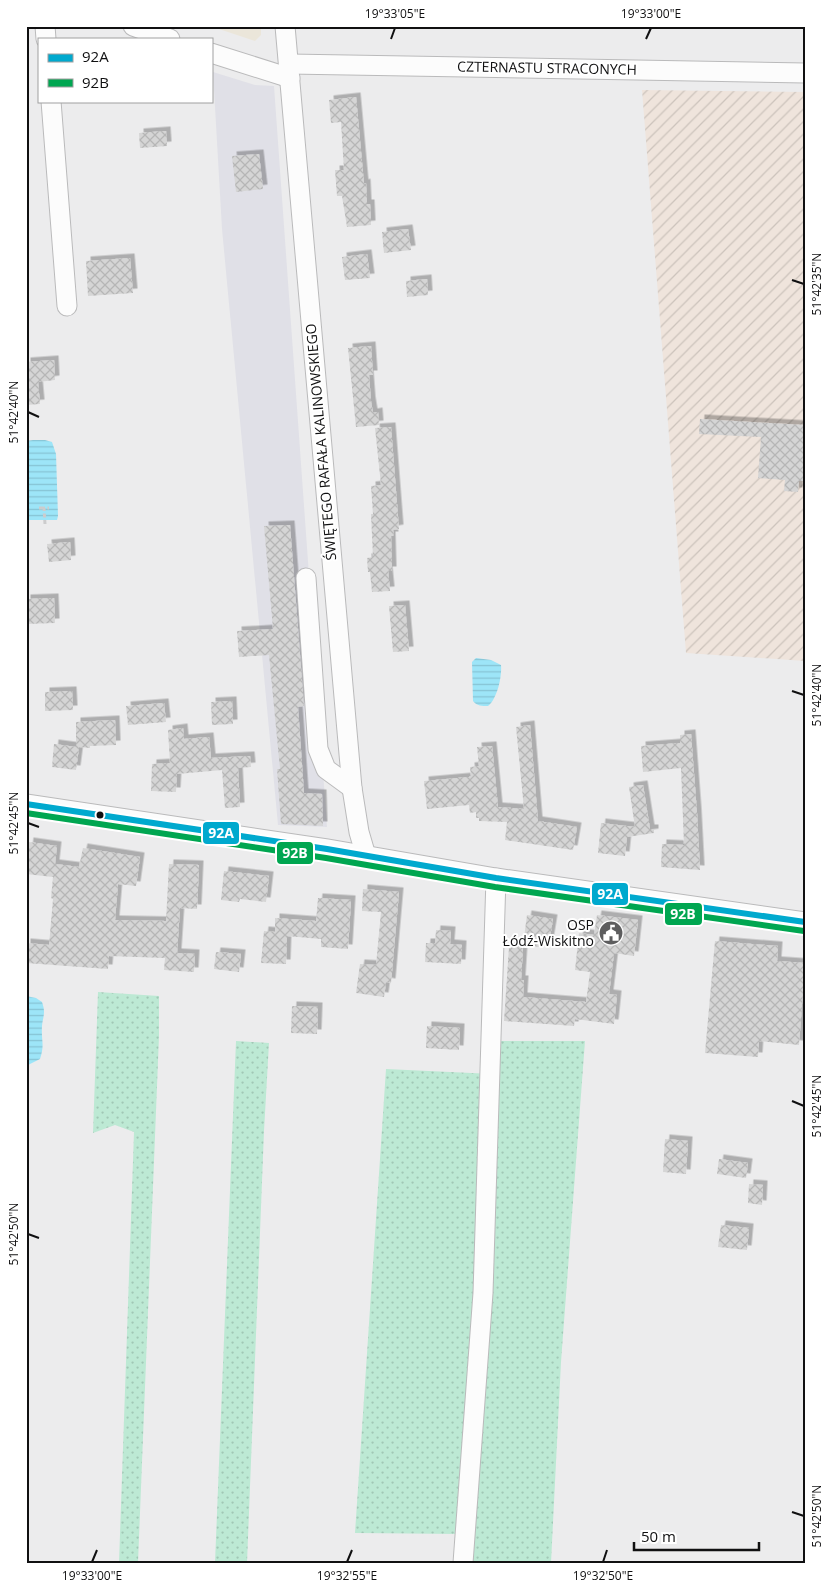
<svg xmlns="http://www.w3.org/2000/svg" width="831" height="1589" font-family="'Open Sans',sans-serif">
<style>
.built{fill:#e0e0e7}
.industrial{fill:url(#industrial-furrows)}
.education{fill:#ebe6da}
.grass{fill:url(#grass-dots)}
.water{fill:url(#water-rules)}
.building{fill:url(#building-cross-hatch);filter:url(#shadow)}
.lines{fill:none;stroke-linecap:round;stroke-linejoin:round}
.minor-casing{stroke:#bababb;stroke-width:21}
.path{stroke:#cccccd;stroke-width:3;stroke-dasharray:4 2.5;stroke-linecap:butt}
.minor{stroke:#fcfcfc;stroke-width:19}
.bus-1-casing{stroke:#fff;stroke-width:10}
.bus-2-casing{stroke:#fff;stroke-width:10}
.bus-1{stroke:#00a9ce;stroke-width:6}
.bus-2{stroke:#00a651;stroke-width:6}
.ticks{fill:none;stroke:#101011;stroke-width:2}
.bus-dot{fill:#101011;stroke:#fff;stroke-width:2}
.labels{text-anchor:middle;stroke-width:4;stroke-linejoin:round;paint-order:stroke}
.street-label{font-size:14px;fill:#101011;stroke:#fff}
.poi-label{font-size:14px;fill:#101011;stroke:#fff;text-anchor:end}
.line-badge{stroke:#fff;stroke-width:2}
.badge-label{font-size:14px;text-anchor:middle;font-weight:bold;fill:#fff}
.neatline{fill:none;stroke:#101011;stroke-width:2}
.ticks-label{font-size:12px;text-anchor:middle;fill:#101011}
</style>
<defs>
<pattern id="industrial-furrows" width="10" height="10" patternUnits="userSpaceOnUse" patternTransform="scale(1.25)"><rect width="10" height="10" fill="#efe4dc"/><path d="M-1 1l2-2M0 10L10 0M9 11l2-2" fill="none" stroke="#ccc3bc"/></pattern>
<pattern id="grass-dots" width="8" height="8" patternUnits="userSpaceOnUse" patternTransform="scale(1.25)"><rect width="8" height="8" fill="#bde9d4"/><path d="M2 2h.1M6 6h.1" fill="none" stroke="#a1c7b5" stroke-width="1.8" stroke-linecap="round"/></pattern>
<pattern id="water-rules" width="6" height="5" patternUnits="userSpaceOnUse" patternTransform="scale(1.25)"><rect width="6" height="5" fill="#9de5f8"/><path d="M0 2.5h6" fill="none" stroke="#86c3d4"/></pattern>
<pattern id="building-cross-hatch" width="8" height="8" patternUnits="userSpaceOnUse" patternTransform="scale(1.25)"><rect width="8" height="8" fill="#d5d5d5"/><path d="M0 0l8 8M0 8l8-8" fill="none" stroke="#b6b6b6"/></pattern>
<filter id="shadow"><feDropShadow dx="4.5" dy="-4.5" stdDeviation="0" flood-color="#0004"/></filter>
</defs>
<rect width="100%" height="100%" fill="#ececed"/>
<!-- built -->
<path class="built" d="M213,72l42,13 19,1 53,741 -49,-2 -56,-596z"/>
<!-- industrial -->
<path class="industrial" d="M642,90l163,2v569l-119,-8z"/>
<!-- education -->
<path class="education" d="M210,26h51v9l-6,6z"/>
<!-- grass -->
<g class="grass">
<path d="M98,992l61,4v40l-21,527h-19l15,-431 -19,-7 -22,8z"/>
<path d="M236,1041l33,2 -5,88 -17,432h-32z"/>
<path d="M496,1041h89l-24,321 -10,201h-94l2,-29 -104,-1 31,-464 107,5z"/>
</g>
<!-- water -->
<g class="water">
<path d="M33,440h12l7,2 4,12 2,62 -1,4h-31v-79z"/>
<path d="M476,658l15,2 10,5c1,12 -4,34 -13,41 -6,0 -11,0 -15,-5l-1,-39z"/>
<path d="M26,996l10,2 6,4c4,11 1,14 0,24 -1,15 3,18 -2,33l-14,7z"/>
</g>
<!-- building -->
<g class="building">
<path d="M356,97l8,87 2,-1 1,21h3l1,21 -24,2 -5,-31h-5l-2,-26h9l-3,-48 -10,1 -2,-23z"/>
<path d="M166,131l1,15 -27,2 -1,-15z"/>
<path d="M259,154l4,35 -27,3 -4,-36z"/>
<path d="M408,229l3,21 -27,3 -2,-21z"/>
<path d="M367,254l3,24 -25,2 -3,-23z"/>
<path d="M130,258l3,35 -45,3 -2,-35z"/>
<path d="M427,279l1,16 -21,2 -1,-16z"/>
<path d="M371,346l2,29h-4l2,26 2,12 5,-1 1,13 -23,2 -8,-79z"/>
<path d="M54,360l1,20 -17,2 2,22 -14,1v-43z"/>
<path d="M700,419l105,6v56h-6l-1,11 -14,-1 1,-11 -27,-2 3,-41 -62,-3z"/>
<path d="M391,427l8,102 -6,1 1,6h-3l1,35h-4l2,20 -18,1 -2,-20h-2l-1,-14 6,-1 -2,-43h2l-2,-28 10,-1 -6,-57z"/>
<path d="M290,525l14,181 -6,1 6,86 18,1 1,32 -42,-2 -4,-55h3l-11,-114 -30,2 -2,-26 36,-2 -9,-103z"/>
<path d="M70,542l1,18 -22,2 -2,-18z"/>
<path d="M54,598l1,25 -29,1v-25z"/>
<path d="M405,605l4,46 -16,1 -4,-46z"/>
<path d="M72,691l1,19 -28,1v-19z"/>
<path d="M232,701l1,23 -21,1 -1,-23z"/>
<path d="M164,703l2,19 -38,3 -2,-19z"/>
<path d="M115,720l1,25 -26,1v2l-11,-1 -3,23 -24,-3 2,-23 22,3v-25z"/>
<path d="M530,725l8,96 39,6 -4,23 -68,-10 2,-18 -28,-1v-3h-3v-6l-6,1 -1,-8 -42,4 -3,-28 45,-4 2,-1 -1,-9 9,-1 -2,-19 15,-1 6,61 26,2 -8,-82z"/>
<path d="M183,728l1,11 25,-2 2,21 39,-2 1,11 -13,1 2,39 -15,1 -3,-38 -45,4 -1,18 -25,-1 1,-27 18,-1 -2,-33z"/>
<path d="M691,734l6,79 3,57 -39,-3 1,-23 22,1 -3,-77 -38,4 -2,-26 39,-3v-8z"/>
<path d="M643,785l7,44h4v4l-27,4 -2,19 -27,-3 3,-30 34,4 -6,-40z"/>
<path d="M29,842l28,4 -2,18 24,3 4,-19 57,9 -4,29 -18,-2 -3,36 51,1 3,-57 30,1 -2,44 -17,-1 -3,45 18,1 -1,18 -30,-2 1,-12 -56,-2 -1,13 -82,-6v-20l23,2 4,-46 -2,-1 2,-21 -27,-3z"/>
<path d="M224,871l45,5 -3,26 -26,-3 -1,3 -18,-2z"/>
<path d="M363,889l36,3 -8,91 -5,-1 -2,15 -28,-4 4,-29 16,1 5,-53 -19,-1z"/>
<path d="M318,898l33,2 -3,49 -27,-2v-8l-34,-3 -1,28 -25,-1 3,-32 11,1v-14l41,3z"/>
<path d="M527,915l26,4 -4,24 -8,-1 -1,5 -17,-2z"/>
<path d="M597,915l41,5 -4,36 -20,-3 -5,41 8,1 -3,29 -39,-5 -1,7 -70,-5 5,-74 14,1 -2,32h3l-1,17 63,5 4,-30 -15,-2 4,-37 15,2z"/>
<path d="M436,930l15,1 -1,13 12,1 -1,19 -36,-2 1,-19h9z"/>
<path d="M715,941l63,5 -1,15 28,2 -6,82 -40,-4 -1,16 -53,-4z"/>
<path d="M216,952l25,2 -2,18 -25,-3z"/>
<path d="M292,1006l26,1 -1,27 -26,-1z"/>
<path d="M427,1026l33,2 -1,22 -33,-2z"/>
<path d="M665,1139l23,2 -2,33 -23,-2z"/>
<path d="M719,1159l29,4 -2,15 -29,-4z"/>
<path d="M749,1184l14,1 -1,20 -14,-2z"/>
<path d="M721,1225l28,3 -2,22 -29,-3z"/>
</g>
<g class="lines">
<defs>
<g id="minor">
<path d="M45,26l1,13"/>
<path d="M133,26l37,13"/>
<path d="M285,26l67,762 7,44 7,24"/>
<path d="M211,53l79,25"/>
<path d="M289,64l516,9"/>
<path d="M51,101l16,205"/>
<path d="M306,578l12,171 8,20 26,19"/>
<path d="M26,804l301,45 169,29 309,44"/>
<path d="M463,1563l20,-270 13,-415"/>
</g>
</defs>
<!-- minor casing -->
<use href="#minor" class="minor-casing"/>
<!-- path -->
<g class="path">
<path d="M39,508h5"/>
<path d="M45,524l-1,-16h5"/>
</g>
<!-- minor -->
<use href="#minor" class="minor"/>
<defs>
<path id="bus-1" d="M26,804l301,45 169,29 309,44"/>
<path id="bus-2" d="M26,813l300,45 169,29 309,44"/>
</defs>
<!-- bus-1 casing -->
<use href="#bus-1" class="bus-1-casing"/>
<!-- bus-2 casing -->
<use href="#bus-2" class="bus-2-casing"/>
<!-- bus-1 -->
<use href="#bus-1" class="bus-1"/>
<!-- bus-2 -->
<use href="#bus-2" class="bus-2"/>
</g>
<!-- ticks -->
<path class="ticks" d="M391,39l4,-11M646,39l5,-11M792,280l12,4M28,412l11,5M792,691l12,4M28,823l11,4M792,1101l12,5M28,1234l11,4M792,1512l12,4M92,1562l5,-12M347,1562l5,-12M603,1562l4,-12"/>
<!-- icons -->
<defs>
<symbol id="civic-disc" viewBox="-11 -11 22 22"><circle r="9.5" fill="#5d5d5e" stroke="#fff"/><path d="M-.6-6.5H3V-4.5H.6V-3L4-1V1h2V6H-6V1h2V-1L-.6-3ZM-1.2 2.5V6h2.4V2.5Z" fill="#fff"/></symbol>
</defs>
<g fill-rule="evenodd">
<use href="#civic-disc" x="597" y="919" width="28" height="28"/>
</g>
<!-- markers -->
<circle class="bus-dot" cx="100" cy="815" r="4.5"/>
<g class="labels">
<!-- street labels -->
<g class="street-label">
<text transform="translate(547 68) rotate(1)" y="5">CZTERNASTU STRACONYCH</text>
<text transform="translate(321 442) rotate(-95)" y="5">ŚWIĘTEGO RAFAŁA KALINOWSKIEGO</text>
</g>
<!-- poi labels -->
<g class="poi-label">
<text x="594" y="930">OSP<tspan x="594" dy="16">Łódź-Wiskitno</tspan></text>
</g>
</g>
<g class="line-badge">
<rect x="202" y="821" width="38" height="24" rx="5" fill="#00a9ce"/>
<rect x="276" y="841" width="38" height="24" rx="5" fill="#00a651"/>
<rect x="591" y="882" width="38" height="24" rx="5" fill="#00a9ce"/>
<rect x="664" y="902" width="39" height="24" rx="5" fill="#00a651"/>
</g>
<g class="badge-label">
<text x="221" y="838">92A</text>
<text x="295" y="858">92B</text>
<text x="610" y="899">92A</text>
<text x="683" y="919">92B</text>
</g>
<!-- border -->
<rect width="831" height="1589" fill="none" stroke="#ffffff" stroke-width="55"/>
<!-- legend -->
<rect x="38" y="38" width="175" height="65" fill="#ffffff" stroke="#9f9fa0"/>
<rect x="48" y="54" width="25" height="8" fill="#00a9ce" stroke="#9f9fa0"/>
<text x="82" y="62" font-size="15" fill="#101011">92A</text>
<rect x="48" y="79" width="25" height="8" fill="#00a651" stroke="#9f9fa0"/>
<text x="82" y="88" font-size="15" fill="#101011">92B</text>
<!-- scale -->
<path d="M634 1542v8h125v-8" fill="none" stroke="#101011" stroke-width="2.5"/>
<text x="641" y="1542" font-size="15" fill="#101011" stroke="#ffffff" stroke-width="4" paint-order="stroke">50 m</text>
<rect x="28" y="28" width="776" height="1534" class="neatline"/>
<g class="ticks-label">
<text x="395" y="18">19°33'05"E</text>
<text x="651" y="18">19°33'00"E</text>
<text transform="translate(817 284) rotate(-90)" y="4">51°42'35"N</text>
<text transform="translate(14 412) rotate(-90)" y="4">51°42'40"N</text>
<text transform="translate(817 695) rotate(-90)" y="4">51°42'40"N</text>
<text transform="translate(14 823) rotate(-90)" y="4">51°42'45"N</text>
<text transform="translate(817 1106) rotate(-90)" y="4">51°42'45"N</text>
<text transform="translate(14 1234) rotate(-90)" y="4">51°42'50"N</text>
<text transform="translate(817 1516) rotate(-90)" y="4">51°42'50"N</text>
<text x="92" y="1580">19°33'00"E</text>
<text x="347" y="1580">19°32'55"E</text>
<text x="603" y="1580">19°32'50"E</text>
</g>
</svg>
